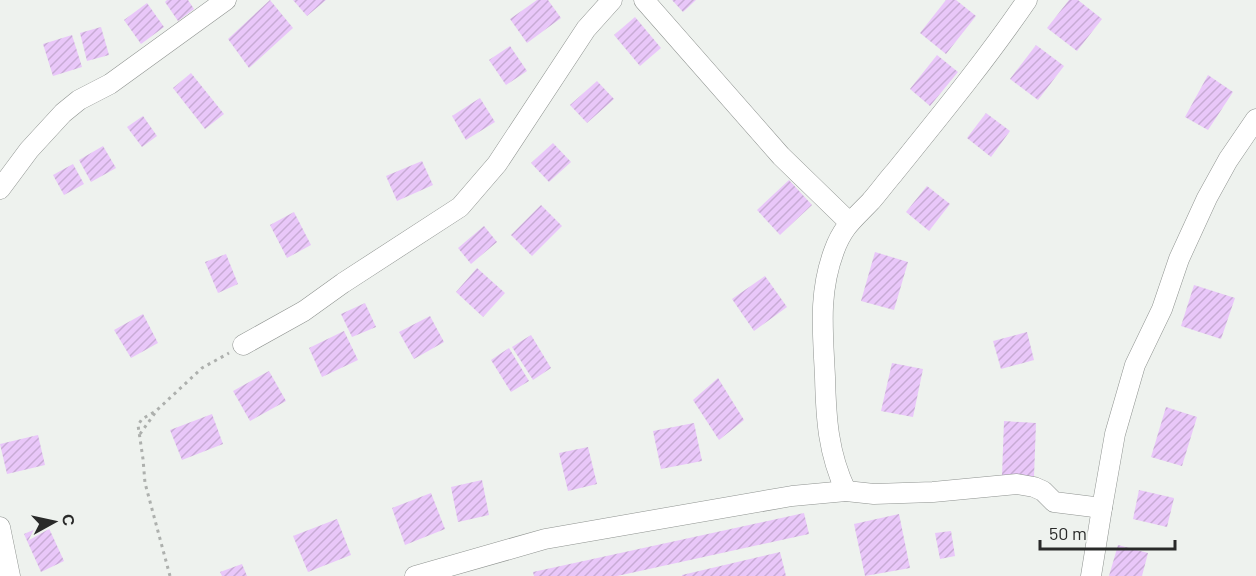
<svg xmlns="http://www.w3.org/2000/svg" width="1256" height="576" font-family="Barlow,sans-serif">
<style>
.building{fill:url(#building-hatch)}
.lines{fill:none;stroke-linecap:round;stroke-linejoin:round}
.street-casing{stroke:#8f9390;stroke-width:21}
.path{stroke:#adb0ad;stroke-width:3;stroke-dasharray:3 4.5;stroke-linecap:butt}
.street{stroke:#fff;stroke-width:20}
</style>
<defs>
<pattern id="building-hatch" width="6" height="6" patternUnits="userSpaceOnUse" patternTransform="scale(1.5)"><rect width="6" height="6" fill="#e9c7f9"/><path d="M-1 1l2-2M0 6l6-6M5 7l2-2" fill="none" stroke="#c8abd5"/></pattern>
</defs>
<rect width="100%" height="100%" fill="#eef2ee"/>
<!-- building -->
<g class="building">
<path d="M167,0h21l6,9 -16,12 -13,-19z"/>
<path d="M270,0l23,28 -44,40 -21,-29z"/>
<path d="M293,0h33l-19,16z"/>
<path d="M537,0h11l13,18 -34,25 -17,-24z"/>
<path d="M672,0h24l-13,12z"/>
<path d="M946,0h10l20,16 -30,38 -26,-21z"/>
<path d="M1069,0h9l24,19 -25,32 -30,-23z"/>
<path d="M147,3l17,24 -23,17 -17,-24z"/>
<path d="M635,17l26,31 -21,18 -26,-31z"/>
<path d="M101,27l8,28 -22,6 -7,-28z"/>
<path d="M72,35l10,32 -29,9 -10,-32z"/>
<path d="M1036,45l28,21 -26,34 -28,-21z"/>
<path d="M510,46l17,25 -21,14 -17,-25z"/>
<path d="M937,55l21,17 -28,34 -20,-17z"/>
<path d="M191,73l33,41 -19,15 -32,-41z"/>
<path d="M1208,75l25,17 -25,38 -23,-13z"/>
<path d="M597,81l17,18 -27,24 -17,-18z"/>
<path d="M480,98l15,24 -29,18 -14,-24z"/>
<path d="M986,113l24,18 -19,26 -24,-19z"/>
<path d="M143,116l14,20 -15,11 -15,-20z"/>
<path d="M553,143l18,19 -22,20 -18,-19z"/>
<path d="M103,146l13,22 -25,14 -12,-22z"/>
<path d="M422,161l11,24 -36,16 -11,-25z"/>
<path d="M73,164l11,20 -20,11 -11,-20z"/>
<path d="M789,180l23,25 -32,30 -23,-25z"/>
<path d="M927,186l23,18 -21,27 -23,-19z"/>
<path d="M541,205l21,21 -30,30 -21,-21z"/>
<path d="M294,212l17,33 -24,13 -17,-33z"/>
<path d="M484,226l13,16 -26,22 -13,-16z"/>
<path d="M875,252l33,10 -14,48 -33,-9z"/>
<path d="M226,254l12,30 -20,9 -13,-31z"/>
<path d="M477,268l28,25 -22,24 -27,-25z"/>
<path d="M765,276l22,31 -33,24 -22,-32z"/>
<path d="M1194,285l41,13 -14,41 -40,-13z"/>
<path d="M365,303l11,24 -24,10 -11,-23z"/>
<path d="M143,314l15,29 -27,15 -17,-28z"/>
<path d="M430,316l14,26 -30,17 -15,-27z"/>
<path d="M344,331l14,29 -36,17 -13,-29z"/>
<path d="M1027,332l7,28 -33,9 -8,-28z"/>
<path d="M531,335l20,33 -18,12 -21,-33z"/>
<path d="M509,348l20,33 -18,11 -20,-32z"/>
<path d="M892,363l31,6 -10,48 -32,-6z"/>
<path d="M269,371l17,30 -36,20 -17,-30z"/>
<path d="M718,378l26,42 -25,20 -26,-40z"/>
<path d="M1166,407l31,10 -15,49 -31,-9z"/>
<path d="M212,414l11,30 -41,16 -12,-30z"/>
<path d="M1004,421l32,2 -2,54 -32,-1z"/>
<path d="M694,423l8,38 -41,8 -8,-38z"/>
<path d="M38,435l7,30 -38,9 -7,-30z"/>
<path d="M588,447l9,37 -29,7 -9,-38z"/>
<path d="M482,480l7,35 -31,7 -7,-35z"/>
<path d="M1139,490l35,8 -7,29 -34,-8z"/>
<path d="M431,493l14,36 -40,16 -13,-37z"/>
<path d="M804,513l5,21 -192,42h-83l-1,-4z"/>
<path d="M899,514l11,54 -45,8 -11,-52z"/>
<path d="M337,519l14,36 -43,17 -15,-36z"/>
<path d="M47,524l17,37 -23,11 -17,-38z"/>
<path d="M951,531l4,25 -15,3 -5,-26z"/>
<path d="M1118,545l30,8 -6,23h-33z"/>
<path d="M780,552l6,24h-104v-1z"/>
<path d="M242,564l5,12h-25l-2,-4z"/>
</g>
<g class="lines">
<defs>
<g id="street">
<path d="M644,0l137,156 68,66"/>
<path d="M0,189l29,-39 34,-37 16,-13 31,-16 116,-84"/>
<path d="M243,345l61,-34 39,-28 117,-76 37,-43 89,-135 26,-29"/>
<path d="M846,491c-18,-38 -20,-73 -21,-114 -2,-45 -7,-83 9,-126 9,-25 20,-32 37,-50 8,-9 15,-19 23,-28 46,-57 92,-113 133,-173"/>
<path d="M1102,508l13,-74 20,-69 27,-56 17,-50 28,-61 21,-38 28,-41"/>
<path d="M0,527l10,49"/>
<path d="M415,576l130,-37 247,-43 54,-5 28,3 59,-2 84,-8 17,3 9,4 11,11 48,6 -11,68"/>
</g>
</defs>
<!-- street casing -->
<use href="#street" class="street-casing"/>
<!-- path -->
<g class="path">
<path d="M140,434l15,-21"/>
<path d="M170,576l-25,-93 -2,-24 -5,-34 4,-6 14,-8 46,-43 27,-15"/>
</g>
<!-- street -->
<use href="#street" class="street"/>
</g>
<!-- north arrow -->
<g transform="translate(54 522) rotate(82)" stroke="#eef2ee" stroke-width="4.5" paint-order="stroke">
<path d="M0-4.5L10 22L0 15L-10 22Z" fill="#292a29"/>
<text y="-9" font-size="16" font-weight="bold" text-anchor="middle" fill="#292a29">С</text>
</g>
<!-- scale -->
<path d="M1040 540v9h135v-9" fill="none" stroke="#292a29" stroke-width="3"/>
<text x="1049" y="540" font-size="18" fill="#292a29" stroke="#eef2ee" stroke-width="4.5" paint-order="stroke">50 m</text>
</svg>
